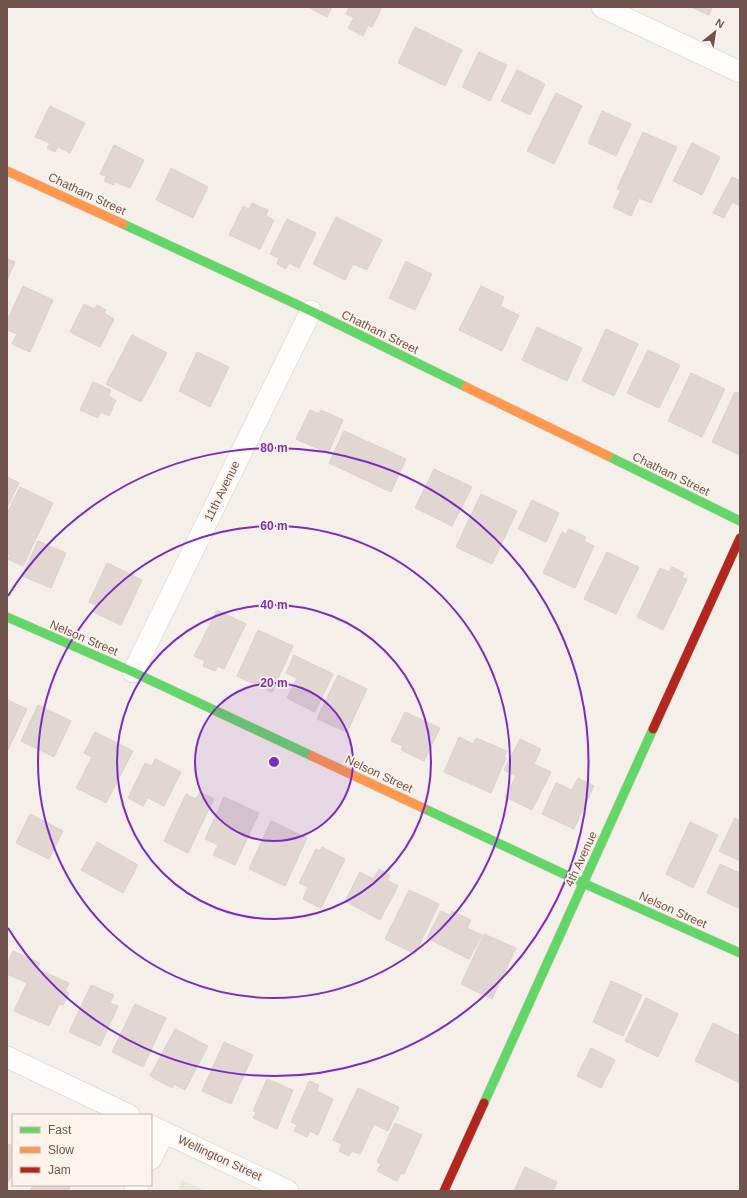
<svg xmlns="http://www.w3.org/2000/svg" width="747" height="1198" font-family="Arial,sans-serif">
<style>
.green{fill:#e4ead5}
.building{fill:#e1d6d1;stroke:#ddd1cc}
.lines{fill:none;stroke-linecap:round;stroke-linejoin:round}
.street-casing{stroke:#d4cbc7;stroke-width:22}
.fast-casing{stroke:#d4cac6;stroke-width:10}
.slow-casing{stroke:#d4cac6;stroke-width:10}
.jam-casing{stroke:#d4cac6;stroke-width:10}
.street{stroke:#fefdfc;stroke-width:21}
.fast{stroke:#63d668;stroke-width:9}
.slow{stroke:#ff974d;stroke-width:9}
.jam{stroke:#b3261e;stroke-width:9}
.ring{fill:none;stroke:#7b2cbf;stroke-width:2}
.labels{text-anchor:middle;stroke-width:3.5;stroke-linejoin:round;paint-order:stroke}
.street-label{font-size:12px;fill:#70534c;stroke:#fdf3ea}
.centre{fill:#7b2cbf;stroke:#fdf3ea;stroke-width:2}
.ring-label{font-size:12px;text-anchor:middle;font-weight:bold;fill:#7b2cbf;stroke:#fdf3ea;stroke-width:3.5;stroke-linejoin:round;paint-order:stroke}
</style>
<rect width="100%" height="100%" fill="#f5efe9"/>
<!-- green -->
<path class="green" d="M182,1180l24,11h-29z"/>
<!-- building -->
<g class="building">
<path d="M308,7h24l-5,10z"/>
<path d="M349,7h33l-10,20 -4,-2 -5,11 -15,-8 6,-10 -8,-4z"/>
<path d="M691,7h21l-3,8z"/>
<path d="M415,27l47,23 -17,36 -47,-23z"/>
<path d="M479,52l28,13 -17,36 -28,-14z"/>
<path d="M517,70l28,14 -15,31 -29,-14z"/>
<path d="M556,93l26,13 -28,58 -27,-13z"/>
<path d="M50,106l35,17 -15,30 -12,-6 -3,5 -8,-4 3,-5 -15,-6z"/>
<path d="M602,111l29,13 -15,32 -28,-13z"/>
<path d="M643,132l34,15 -26,56 -12,-5 -8,18 -18,-9 8,-17 -4,-1z"/>
<path d="M692,143l28,14 -18,38 -29,-14z"/>
<path d="M114,145l30,15 -14,28 -15,-6 -1,3 -10,-4 2,-5 -6,-2z"/>
<path d="M171,168l37,19 -15,31 -37,-18z"/>
<path d="M732,177l7,3 1,-2v28l-8,-4 -8,16 -11,-5z"/>
<path d="M252,203l16,7 -2,6 8,4 -14,29 -31,-14 14,-29 6,3z"/>
<path d="M336,217l46,23 -15,30 -14,-6 -8,16 -32,-16z"/>
<path d="M287,219l29,14 -17,35 -10,-5 -3,6 -9,-5 2,-6 -9,-4z"/>
<path d="M7,259l8,3 -8,18z"/>
<path d="M406,261l26,13 -17,36 -26,-12z"/>
<path d="M23,286l30,14 -23,52 -18,-8 5,-10 -10,-4v-9z"/>
<path d="M481,286l23,11 -4,9 19,9 -17,36 -43,-21z"/>
<path d="M84,304l11,5 2,-4 9,5 -2,3 10,6 -14,28 -30,-15z"/>
<path d="M537,327l45,21 -15,33 -45,-21z"/>
<path d="M606,329l32,15 -24,52 -32,-15z"/>
<path d="M132,335l35,18 -26,49 -35,-18z"/>
<path d="M648,350l32,15 -21,43 -32,-15z"/>
<path d="M197,352l32,15 -19,40 -31,-16z"/>
<path d="M691,373l34,16 -23,48 -34,-16z"/>
<path d="M93,382l18,8 -3,6 8,4 -7,16 -8,-4 -3,6 -18,-8z"/>
<path d="M735,392l5,2v61l-28,-13z"/>
<path d="M310,410l9,4 2,-4 22,10 -15,33 -32,-14z"/>
<path d="M344,431l62,28 -15,33 -62,-29z"/>
<path d="M434,469l38,18 -20,39 -37,-18z"/>
<path d="M7,477l12,6 -12,25z"/>
<path d="M20,487l33,16 -30,63 -15,-7 2,-4 -3,-1v-41z"/>
<path d="M481,494l36,17 -25,53 -36,-17z"/>
<path d="M532,500l27,13 -13,29 -28,-13z"/>
<path d="M569,529l17,8 -2,4 10,5 -19,42 -32,-15 19,-41 4,2z"/>
<path d="M38,541l28,12 -15,35 -29,-12z"/>
<path d="M607,552l32,15 -23,47 -32,-15z"/>
<path d="M107,563l35,17 -21,45 -28,-13 3,-7 -7,-3z"/>
<path d="M672,567l12,6 -2,4 5,2 -24,51 -26,-13 23,-49 9,4z"/>
<path d="M217,610l29,14 -22,45 -6,-3 -3,5 -12,-5 2,-5 -11,-5z"/>
<path d="M258,630l35,16 -21,46 -35,-16z"/>
<path d="M294,655l39,19 -18,38 -28,-14 10,-20 -11,-5z"/>
<path d="M338,675l29,14 -20,43 -30,-13z"/>
<path d="M8,700l19,9 -19,41 -1,-1v-46z"/>
<path d="M38,705l33,16 -17,36 -33,-16z"/>
<path d="M405,712l35,16 -16,33 -23,-11 2,-4 -12,-5z"/>
<path d="M95,732l38,19 -27,52 -30,-15 16,-31 -8,-4z"/>
<path d="M459,737l14,7 3,-6 31,13 -3,6 2,1 -15,35 -47,-21z"/>
<path d="M520,739l21,10 -7,15 17,8 -19,38 -27,-13 11,-21 -12,-6z"/>
<path d="M155,759l26,13 -17,34 -16,-8 -5,8 -15,-8 17,-35 7,3z"/>
<path d="M578,778l16,8 -20,43 -32,-15 14,-31 16,7z"/>
<path d="M200,792l14,7 -26,54 -24,-12 22,-47 10,5z"/>
<path d="M224,797l35,16 -24,52 -22,-10 5,-10 -13,-6z"/>
<path d="M30,814l33,17 -14,28 -33,-16z"/>
<path d="M735,818l5,3v40l-21,-10z"/>
<path d="M271,821l36,17 -22,48 -36,-17z"/>
<path d="M690,822l28,13 -25,53 -27,-14z"/>
<path d="M97,842l41,23 -15,28 -42,-23z"/>
<path d="M322,847l23,12 -24,49 -18,-9 5,-12 -9,-4 17,-34 4,2z"/>
<path d="M720,864l20,9v32l-2,3 -31,-15z"/>
<path d="M379,869l11,6 -3,5 11,6 -18,34 -35,-19 15,-29 13,7z"/>
<path d="M409,890l30,14 -24,50 -30,-15z"/>
<path d="M441,911l9,4 2,-4 19,9 -4,8 15,7 -13,24 -42,-21z"/>
<path d="M484,934l32,14 -24,51 -31,-15z"/>
<path d="M13,951l27,12 -3,6 32,14 -4,8 4,2 -6,12 -4,-1 -10,22 -35,-15 13,-28 -20,-9v-10z"/>
<path d="M611,981l31,14 -19,41 -30,-14z"/>
<path d="M91,985l23,10 -4,8 8,3 -18,40 -31,-14z"/>
<path d="M646,998l32,16 -20,43 -33,-16z"/>
<path d="M135,1004l31,14 -23,49 -31,-15z"/>
<path d="M713,1023l27,13v47l-45,-22z"/>
<path d="M175,1029l33,17 -23,44 -11,-6 -2,4 -22,-12z"/>
<path d="M224,1042l29,13 -22,49 -29,-13z"/>
<path d="M591,1048l24,12 -14,28 -24,-12z"/>
<path d="M267,1079l26,11 -16,39 -24,-11 3,-6 -3,-1z"/>
<path d="M309,1081l10,4 -2,6 16,8 -15,36 -8,-4 -3,6 -13,-6 3,-6 -6,-3z"/>
<path d="M358,1088l41,19 -11,24 -14,-7 -14,30 -8,-3 -3,5 -10,-5 3,-7 -9,-4z"/>
<path d="M395,1123l27,12 -18,39 -3,-1 -4,8 -20,-10 4,-7 -4,-2z"/>
<path d="M7,1144l6,2v26l-6,12z"/>
<path d="M525,1167l32,15 -4,9h-39z"/>
<path d="M33,1185h38l-3,6h-38z"/>
</g>
<g class="lines">
<defs>
<g id="street">
<path d="M602,7l138,65"/>
<path d="M133,672l178,-361"/>
<path d="M7,1057l122,58"/>
<path d="M151,1126l137,65"/>
<path d="M151,1159l13,-27"/>
<path d="M135,1191l3,-6"/>
</g>
<g id="fast">
<path d="M123,224l188,87 155,76"/>
<path d="M608,456l132,65"/>
<path d="M7,617l126,55 179,84"/>
<path d="M423,808l160,75 157,70"/>
<path d="M484,1103l169,-374"/>
</g>
<g id="slow">
<path d="M7,171l116,53"/>
<path d="M466,387l142,69"/>
<path d="M312,756l111,52"/>
</g>
<g id="jam">
<path d="M653,729l87,-191"/>
<path d="M444,1191l40,-88"/>
</g>
</defs>
<!-- street casing -->
<use href="#street" class="street-casing"/>
<!-- fast casing -->
<use href="#fast" class="fast-casing"/>
<!-- slow casing -->
<use href="#slow" class="slow-casing"/>
<!-- jam casing -->
<use href="#jam" class="jam-casing"/>
<!-- street -->
<use href="#street" class="street"/>
<!-- fast -->
<use href="#fast" class="fast"/>
<!-- slow -->
<use href="#slow" class="slow"/>
<!-- jam -->
<use href="#jam" class="jam"/>
</g>
<!-- distance rings -->
<circle cx="274" cy="762" r="79" fill="#7b2cbf" fill-opacity=".12"/>
<g class="ring">
<circle cx="274" cy="762" r="79"/>
<circle cx="274" cy="762" r="157"/>
<circle cx="274" cy="762" r="236"/>
<path d="M8 596A314 314 0 1 1 8 928"/>
</g>
<g class="labels">
<!-- street labels -->
<g class="street-label">
<text transform="translate(87 194) rotate(25)" y="4">Chatham Street</text>
<text transform="translate(380 332) rotate(26)" y="4">Chatham Street</text>
<text transform="translate(671 474) rotate(26)" y="4">Chatham Street</text>
<text transform="translate(222 491) rotate(-64)" y="4">11th Avenue</text>
<text transform="translate(84 638) rotate(23)" y="4">Nelson Street</text>
<text transform="translate(379 774) rotate(25)" y="4">Nelson Street</text>
<text transform="translate(581 859) rotate(-65)" y="4">4th Avenue</text>
<text transform="translate(673 910) rotate(24)" y="4">Nelson Street</text>
<text transform="translate(220 1158) rotate(25)" y="4">Wellington Street</text>
</g>
</g>
<circle cx="274" cy="762" r="6" class="centre"/>
<g class="ring-label">
<text x="274" y="452">80 m</text>
<text x="274" y="530">60 m</text>
<text x="274" y="609">40 m</text>
<text x="274" y="687">20 m</text>
</g>
<!-- border -->
<rect width="747" height="1198" fill="none" stroke="#70534c" stroke-width="16"/>
<!-- legend -->
<rect x="12" y="1114" width="140" height="72" fill="#fdf3ea" stroke="#c5b3ab"/>
<rect x="20" y="1127" width="20" height="6" fill="#63d668" stroke="#c5b3ab"/>
<text x="48" y="1134" font-size="12" fill="#70534c">Fast</text>
<rect x="20" y="1147" width="20" height="6" fill="#ff974d" stroke="#c5b3ab"/>
<text x="48" y="1154" font-size="12" fill="#70534c">Slow</text>
<rect x="20" y="1167" width="20" height="6" fill="#b3261e" stroke="#c5b3ab"/>
<text x="48" y="1174" font-size="12" fill="#70534c">Jam</text>
<!-- north arrow -->
<g transform="translate(715 32) rotate(30)" stroke="#fdf3ea" stroke-width="3" paint-order="stroke">
<path d="M0-3L7 15L0 10L-7 15Z" fill="#70534c"/>
<text y="-6" font-size="11" font-weight="bold" text-anchor="middle" fill="#70534c">N</text>
</g>
</svg>
